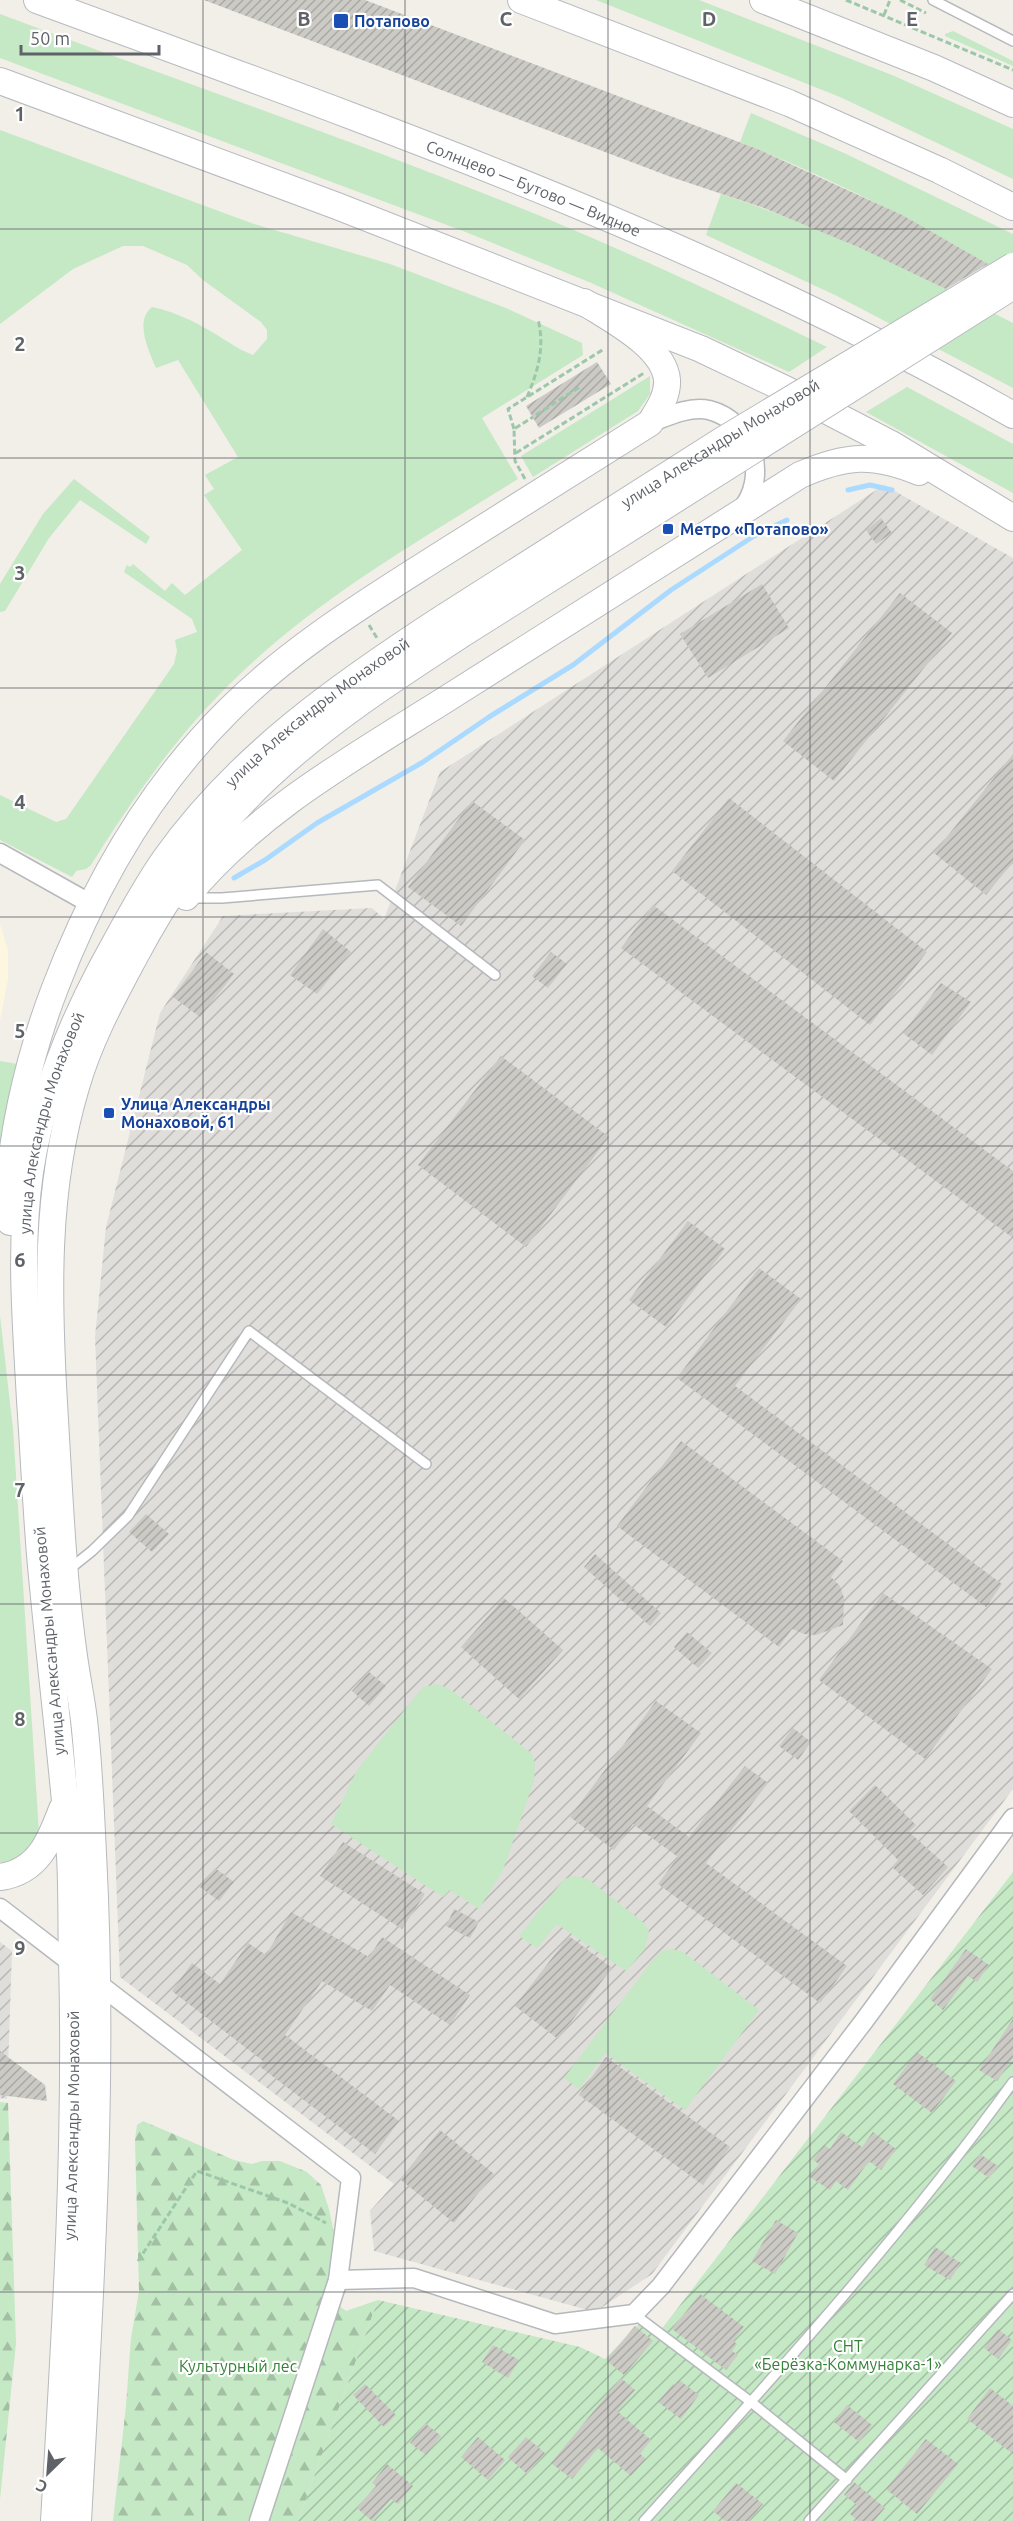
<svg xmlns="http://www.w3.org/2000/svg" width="1013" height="2521" font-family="Ubuntu,sans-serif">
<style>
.commercial{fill:#fef7e0}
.industrial{fill:url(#industrial-furrows)}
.green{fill:#c5e8c5}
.forest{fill:url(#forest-firs)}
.garden{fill:url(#garden-furrows)}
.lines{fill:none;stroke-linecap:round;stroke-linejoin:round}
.stream{stroke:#aadaff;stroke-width:5}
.building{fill:url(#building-hatch)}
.service-casing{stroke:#b5b8bc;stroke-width:12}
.minor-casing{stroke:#b5b8bc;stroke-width:21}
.secondary-casing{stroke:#b6babf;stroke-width:28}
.path{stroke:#9cc7a9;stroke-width:3;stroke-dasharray:6 3;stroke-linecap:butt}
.service{stroke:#fff;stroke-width:9}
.minor{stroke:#fff;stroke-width:18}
.secondary{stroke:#fff;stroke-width:26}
.secondary-bridge-casing{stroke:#b6babf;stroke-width:28;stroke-linecap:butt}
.secondary-bridge{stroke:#fff;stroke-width:26}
.grid{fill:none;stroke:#5f6368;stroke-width:1.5;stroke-opacity:0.55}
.transit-dot{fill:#1a4fb4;stroke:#fff;stroke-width:2}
.labels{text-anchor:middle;stroke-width:4.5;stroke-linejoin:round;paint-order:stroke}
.transit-label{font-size:16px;font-weight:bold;fill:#164399;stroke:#fff;text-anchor:start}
.street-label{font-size:16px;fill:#5f6368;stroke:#fff}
.park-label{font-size:16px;fill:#348238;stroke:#fff}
.grid-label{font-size:20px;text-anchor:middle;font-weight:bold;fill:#5f6368;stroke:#fff;stroke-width:4.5;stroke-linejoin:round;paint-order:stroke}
</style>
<defs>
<pattern id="industrial-furrows" width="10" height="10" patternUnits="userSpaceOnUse" patternTransform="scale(1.5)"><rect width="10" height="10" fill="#e0deda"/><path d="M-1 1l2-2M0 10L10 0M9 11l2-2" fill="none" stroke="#b9b8b5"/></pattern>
<pattern id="forest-firs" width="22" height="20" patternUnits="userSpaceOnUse" patternTransform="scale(1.5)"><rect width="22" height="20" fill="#c5e8c5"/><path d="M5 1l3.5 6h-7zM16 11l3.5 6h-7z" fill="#a3c0a4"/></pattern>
<pattern id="garden-furrows" width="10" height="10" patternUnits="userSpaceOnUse" patternTransform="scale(1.5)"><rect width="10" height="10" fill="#c5e8c5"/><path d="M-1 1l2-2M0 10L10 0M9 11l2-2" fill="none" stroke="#a3c0a4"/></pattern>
<pattern id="building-hatch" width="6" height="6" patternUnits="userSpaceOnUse" patternTransform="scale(1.5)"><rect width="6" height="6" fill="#cccac5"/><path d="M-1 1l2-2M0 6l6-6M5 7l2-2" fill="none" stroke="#a9a8a4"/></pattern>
</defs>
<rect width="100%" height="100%" fill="#f1efe8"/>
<!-- commercial -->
<path class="commercial" d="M0,924l8,27v28l-8,41z"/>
<!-- industrial -->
<g class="industrial">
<path d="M884,485l129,73v1231l-361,485 -57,38 -221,-61 -4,-40 24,-27 -274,-207 -25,-640 11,-110 54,-214 63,-97 149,-8 12,11 56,-147z"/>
<path d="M0,1942l12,9 -5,148 -7,-1z"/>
</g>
<!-- green -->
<g class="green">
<path d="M596,0h103l193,75 121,54v50l-173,-82z"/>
<path d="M0,14c181,68 364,130 543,203 96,40 190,84 284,130l-38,25 -200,-90 -126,-51 -463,-173z"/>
<path d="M953,31l60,30v5l-68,-30v-2z"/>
<path d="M751,113l93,40 169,81v46c-87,-55 -178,-100 -273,-138z"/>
<path d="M0,130l251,93 139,41 116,44 76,35 1,12 -101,63 36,61c-96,60 -197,117 -279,196 -59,56 -105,121 -148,190l-5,4 -10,2 -4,6 -72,-37v-45l56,27 10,-3 108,-155 3,-13 -2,-11 22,-8 -5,-13 -68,-47 3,-7 3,2 3,-3 32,27 7,-8 13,12 57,-45 -38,-55 10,-6 -9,-14 33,-18 -60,-97 -22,8c-7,-17 -22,-47 -4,-61 20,4 42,14 60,25 14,8 25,17 41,23l14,-16v-9l-6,-8 -58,-42 -16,-15 -44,-19h-20l-50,23 -73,55z"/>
<path d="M721,194c102,33 198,80 292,129v65l-176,-92 -131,-61z"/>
<path d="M650,376v18l-12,17 -105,66 -12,-21z"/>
<path d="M907,387l106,57v49l-147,-81z"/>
<path d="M74,479l76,58 -4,7 -66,-44 -31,38 -44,73 -5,1v-28l43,-70z"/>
<path d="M0,1061l18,3 -18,119z"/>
<path d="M0,1316l13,113 26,404 -4,9 -19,20h-16z"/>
<path d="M437,1684l13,5 81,64 4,10 -1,18 -31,89 -24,39 -29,-19 -7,7 -112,-73 26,-54 66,-83z"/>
<path d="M576,1876l12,3 56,44 5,8 -4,18 -19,22 -69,-47 -20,24 -18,-12 45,-57z"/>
<path d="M672,1949l11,3 76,58 -74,100 -80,-57 -26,36 -15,-11 87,-116 11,-11z"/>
</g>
<!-- forest -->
<g class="forest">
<path d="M0,2102l8,1 8,240 -16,156z"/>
<path d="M143,2121l91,39 18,4 10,-3h18l27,11 14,13 8,24 6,29 -9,58 20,15 32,-11 -80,221h-185l13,-115 5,-68 8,-47 -4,-151 2,-15z"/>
</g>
<!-- garden -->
<path class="garden" d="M1013,1872v649h-715l80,-221 202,47 25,12 34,-35 18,11z"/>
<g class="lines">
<!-- stream -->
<g class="stream">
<path d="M848,490l22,-5 22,5"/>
<path d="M234,878l31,-18 52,-37 106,-61 66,-45 84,-52 98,-75 83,-54 33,-16"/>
</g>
</g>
<!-- building -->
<g class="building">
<path d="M204,0h161l395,150 142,65 86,49 -42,25 -88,-42 -94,-39 -93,-31z"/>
<path d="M597,362l14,22 -72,44 -13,-22z"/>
<path d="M881,518l11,15 -16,11 -10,-14z"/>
<path d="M762,584l27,44 -81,50 -28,-44z"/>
<path d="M900,593l52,40 -118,148 -51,-40z"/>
<path d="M1013,754v108l-27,33 -52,-42z"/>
<path d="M729,798l198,154 -57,73 -198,-154z"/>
<path d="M472,801l53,39 -64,86 -53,-39z"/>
<path d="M653,905l360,266v67l-392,-290z"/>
<path d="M323,929l28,23 -34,42 -27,-19z"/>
<path d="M206,952l28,22 -34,43 -27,-20z"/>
<path d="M551,952l16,12 -19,24 -16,-12z"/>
<path d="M941,983l30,19 -39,53 -29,-22z"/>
<path d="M501,1056l108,81 -83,110 -108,-82z"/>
<path d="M688,1221l37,28 -59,78 -37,-27z"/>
<path d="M759,1268l42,31 -66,87 267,198 -16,23 -309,-229z"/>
<path d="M681,1441l162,120 -12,16 9,9 4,12 -1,27 -27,10 -12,-1 -12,-5 -13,18 -162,-121z"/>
<path d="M146,1514l23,20 -17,18 -23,-20z"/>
<path d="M595,1554l66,59 -11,13 -66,-59z"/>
<path d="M883,1593l109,76 -67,90 -106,-79z"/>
<path d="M504,1598l59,52 -44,49 -58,-52z"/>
<path d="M687,1632l25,21 -14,15 -24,-21z"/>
<path d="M369,1672l17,14 -17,20 -17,-15z"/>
<path d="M656,1701l45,32 -54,73 42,31 56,-71 23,17 -62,80 141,103 -27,37 -162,-119 20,-27 -45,-33 -19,26 -44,-33z"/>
<path d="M793,1728l18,14 -13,18 -19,-14z"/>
<path d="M875,1785l41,40 -7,7 39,35 -25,28 -31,-28 6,-7 -49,-49z"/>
<path d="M343,1842l82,52 -23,35 -82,-53z"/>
<path d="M215,1868l19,14 -15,19 -19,-14z"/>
<path d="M454,1909l25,13 -9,16 -24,-12z"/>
<path d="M291,1912l78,45 13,-20 88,58 -20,30 -60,-40 -18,26 -50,-30 -37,54 114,86 -24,33 -116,-88 4,-5 -91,-70 20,-28 28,21 28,-41 18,12z"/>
<path d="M569,1936l43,32 -54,71 -43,-33z"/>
<path d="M966,1949l23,16 -12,17 -9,-6 -25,34 -13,-11z"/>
<path d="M1013,2019v39l-16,23 -18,-11z"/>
<path d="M0,2051l45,34 2,16 -47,-6z"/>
<path d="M917,2052l39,29 -24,32 -39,-29z"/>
<path d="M606,2057l124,90 -27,38 -124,-90z"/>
<path d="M440,2130l54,44 -40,49 -54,-44z"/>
<path d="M841,2132l21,15 11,-15 23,17 -15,21 -12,-9 -21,29 -12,-9 -6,9 -20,-13 9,-13 -6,-4 11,-15 6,4z"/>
<path d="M980,2154l18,12 -9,12 -17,-12z"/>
<path d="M776,2220l22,13 -23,41 -23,-13z"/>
<path d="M935,2247l26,16 -11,17 -26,-15z"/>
<path d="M700,2294l44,33 -11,14 4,3 -5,7 6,4 -12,15 -54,-41z"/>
<path d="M635,2326l18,15 -29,34 -18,-15z"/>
<path d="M998,2329l14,11 -14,19 -14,-11z"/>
<path d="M493,2345l26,15 -11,18 -26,-16z"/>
<path d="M621,2378l14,12 -18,21 34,29 -11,14 6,5 -15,17 -33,-28 -26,31 -21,-16z"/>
<path d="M679,2380l20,15 -18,24 -23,-17 15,-18 2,2z"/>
<path d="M365,2384l31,31 -12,12 -31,-32z"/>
<path d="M990,2388l23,18v48l-46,-35z"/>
<path d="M847,2405l25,20 -13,17 -25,-20z"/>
<path d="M425,2423l16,13 -15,19 -16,-12z"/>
<path d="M478,2437l27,23 -17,20 -27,-23z"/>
<path d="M526,2437l19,16 -18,21 -19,-17z"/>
<path d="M926,2439l32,25 -41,50 -31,-25z"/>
<path d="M387,2464l26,22 -15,18 -7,-5 -19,22 -15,-13 19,-22 -4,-3z"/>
<path d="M854,2482l31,26 -11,13h-16l-8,-7 7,-9 -13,-10z"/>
<path d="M736,2483l27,21 -14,17h-24l-12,-10z"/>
</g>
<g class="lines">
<defs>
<g id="service">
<path d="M933,0l80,41"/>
<path d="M193,898h29l156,-13 117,90"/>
<path d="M67,1571l25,-20 36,-35 121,-185 177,133"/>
<path d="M634,2314l117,88 96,78"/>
<path d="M644,2521c128,-142 257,-284 369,-439"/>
<path d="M809,2521l204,-227"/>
</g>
<g id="minor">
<path d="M650,423c18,-7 39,-17 59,-13 44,11 61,68 31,101"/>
<path d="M0,853l91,51"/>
<path d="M0,1908l351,270 -13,102 -79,241"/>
<path d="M338,2280l76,-2 141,46 79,-10 27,-28 203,-265 149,-203"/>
</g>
<g id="secondary">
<path id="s1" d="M37,0c332,122 667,239 976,415"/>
<path d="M521,0l268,103 150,67 74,37"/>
<path d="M763,0l171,68 79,36"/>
<path d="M0,81l337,125 364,143 86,41 106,55 120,73"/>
<path d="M186,897c74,-90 176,-144 273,-206 114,-72 227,-144 341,-216 46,-20 72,-22 119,-3"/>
<path d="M10,1222c-6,-69 20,-169 45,-234 39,-102 96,-201 174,-278 61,-61 133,-105 205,-151 72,-45 144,-90 216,-136 8,-13 18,-27 17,-43 -3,-34 -57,-61 -83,-78"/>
<path d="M0,1877c38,-5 50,-36 62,-68"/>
<path id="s2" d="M54,2521c11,-187 23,-374 18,-561 -1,-35 0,-69 -2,-104 -8,-97 -20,-193 -29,-290 -5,-55 -7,-110 -11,-166 -4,-76 -11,-152 0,-228 11,-72 38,-141 72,-205 20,-36 39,-74 63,-108 73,-103 176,-175 281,-243"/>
<path d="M78,2521c12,-222 27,-445 15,-667 -2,-45 -4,-90 -9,-134 -3,-24 -8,-47 -11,-71 -11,-81 -14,-164 -19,-246 -6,-106 -9,-213 22,-316 13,-46 36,-88 59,-131 35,-66 78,-128 134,-180 58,-54 124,-97 190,-140"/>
</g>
</defs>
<!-- service casing -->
<use href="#service" class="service-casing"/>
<!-- minor casing -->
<use href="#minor" class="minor-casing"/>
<!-- secondary casing -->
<use href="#secondary" class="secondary-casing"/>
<!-- path -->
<g class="path">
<path d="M846,0l167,70"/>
<path d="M900,0l26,13"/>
<path d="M884,15l6,-15"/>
<path d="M527,397c11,-26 18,-49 11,-78"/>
<path d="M536,415l45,-29"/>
<path d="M514,429l-6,-20 96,-60"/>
<path d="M516,453l128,-80"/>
<path d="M525,479l-10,-18 -1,-32 19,-12"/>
<path d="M369,625l8,13"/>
<path d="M138,2261l59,-90 91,32 38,20"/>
</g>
<!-- service -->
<use href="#service" class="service"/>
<!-- minor -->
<use href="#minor" class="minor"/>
<!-- secondary -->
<use href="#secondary" class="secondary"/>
<defs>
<g id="secondary-bridge">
<path id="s3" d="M446,616l275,-175 292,-175"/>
<path d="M459,636l554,-350"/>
</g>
</defs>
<!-- secondary-bridge casing -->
<use href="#secondary-bridge" class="secondary-bridge-casing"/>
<!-- secondary-bridge -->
<use href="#secondary-bridge" class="secondary-bridge"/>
</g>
<!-- grid -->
<path class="grid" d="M203,0v2521M405,0v2521M608,0v2521M810,0v2521M0,229h1013M0,458h1013M0,688h1013M0,917h1013M0,1146h1013M0,1375h1013M0,1604h1013M0,1833h1013M0,2063h1013M0,2292h1013"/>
<!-- markers -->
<g class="transit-dot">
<rect x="333" y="13" width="16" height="16" rx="3"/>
<rect x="662" y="523" width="12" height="12" rx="3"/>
<rect x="103" y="1107" width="12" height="12" rx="3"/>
</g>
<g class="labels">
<!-- transit labels -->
<g class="transit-label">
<text x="354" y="27">Потапово</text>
<text x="680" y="535">Метро «Потапово»</text>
<text x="121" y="1110">Улица Александры<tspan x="121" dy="18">Монаховой, 61</tspan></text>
</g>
<!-- street labels -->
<g class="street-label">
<text dy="6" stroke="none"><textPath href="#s1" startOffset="531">Солнцево — Бутово — Видное</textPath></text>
<text dy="6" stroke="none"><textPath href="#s3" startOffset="324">улица Александры Монаховой</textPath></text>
<text dy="6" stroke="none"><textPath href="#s2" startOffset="1908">улица Александры Монаховой</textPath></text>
<text dy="6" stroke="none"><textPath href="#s2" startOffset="1404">улица Александры Монаховой</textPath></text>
<text transform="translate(49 1641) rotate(-95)" y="6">улица Александры Монаховой</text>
<text dy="6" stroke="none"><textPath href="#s2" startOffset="396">улица Александры Монаховой</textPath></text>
</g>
<!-- park labels -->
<g class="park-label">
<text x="848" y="2352">СНТ<tspan x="848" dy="18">«Берёзка-Коммунарка-1»</tspan></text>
<text x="238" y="2372">Культурный лес</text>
</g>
</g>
<g class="grid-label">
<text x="304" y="26">B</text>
<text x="506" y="26">C</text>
<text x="709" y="26">D</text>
<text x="912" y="26">E</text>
<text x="20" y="121">1</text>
<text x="20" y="351">2</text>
<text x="20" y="580">3</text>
<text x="20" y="809">4</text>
<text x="20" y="1038">5</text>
<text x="20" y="1267">6</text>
<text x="20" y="1497">7</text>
<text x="20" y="1726">8</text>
<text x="20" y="1955">9</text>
</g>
<!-- north arrow -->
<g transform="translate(48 2473) rotate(205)" stroke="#ffffff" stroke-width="4.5" paint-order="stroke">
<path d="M0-4.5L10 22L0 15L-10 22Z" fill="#5f6368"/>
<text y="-9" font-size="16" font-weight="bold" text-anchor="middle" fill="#5f6368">С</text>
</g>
<!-- scale -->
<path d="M21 45v9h138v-9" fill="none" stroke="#5f6368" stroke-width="3"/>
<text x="30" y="45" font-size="18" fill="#5f6368" stroke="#ffffff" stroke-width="4.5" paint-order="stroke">50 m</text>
</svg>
